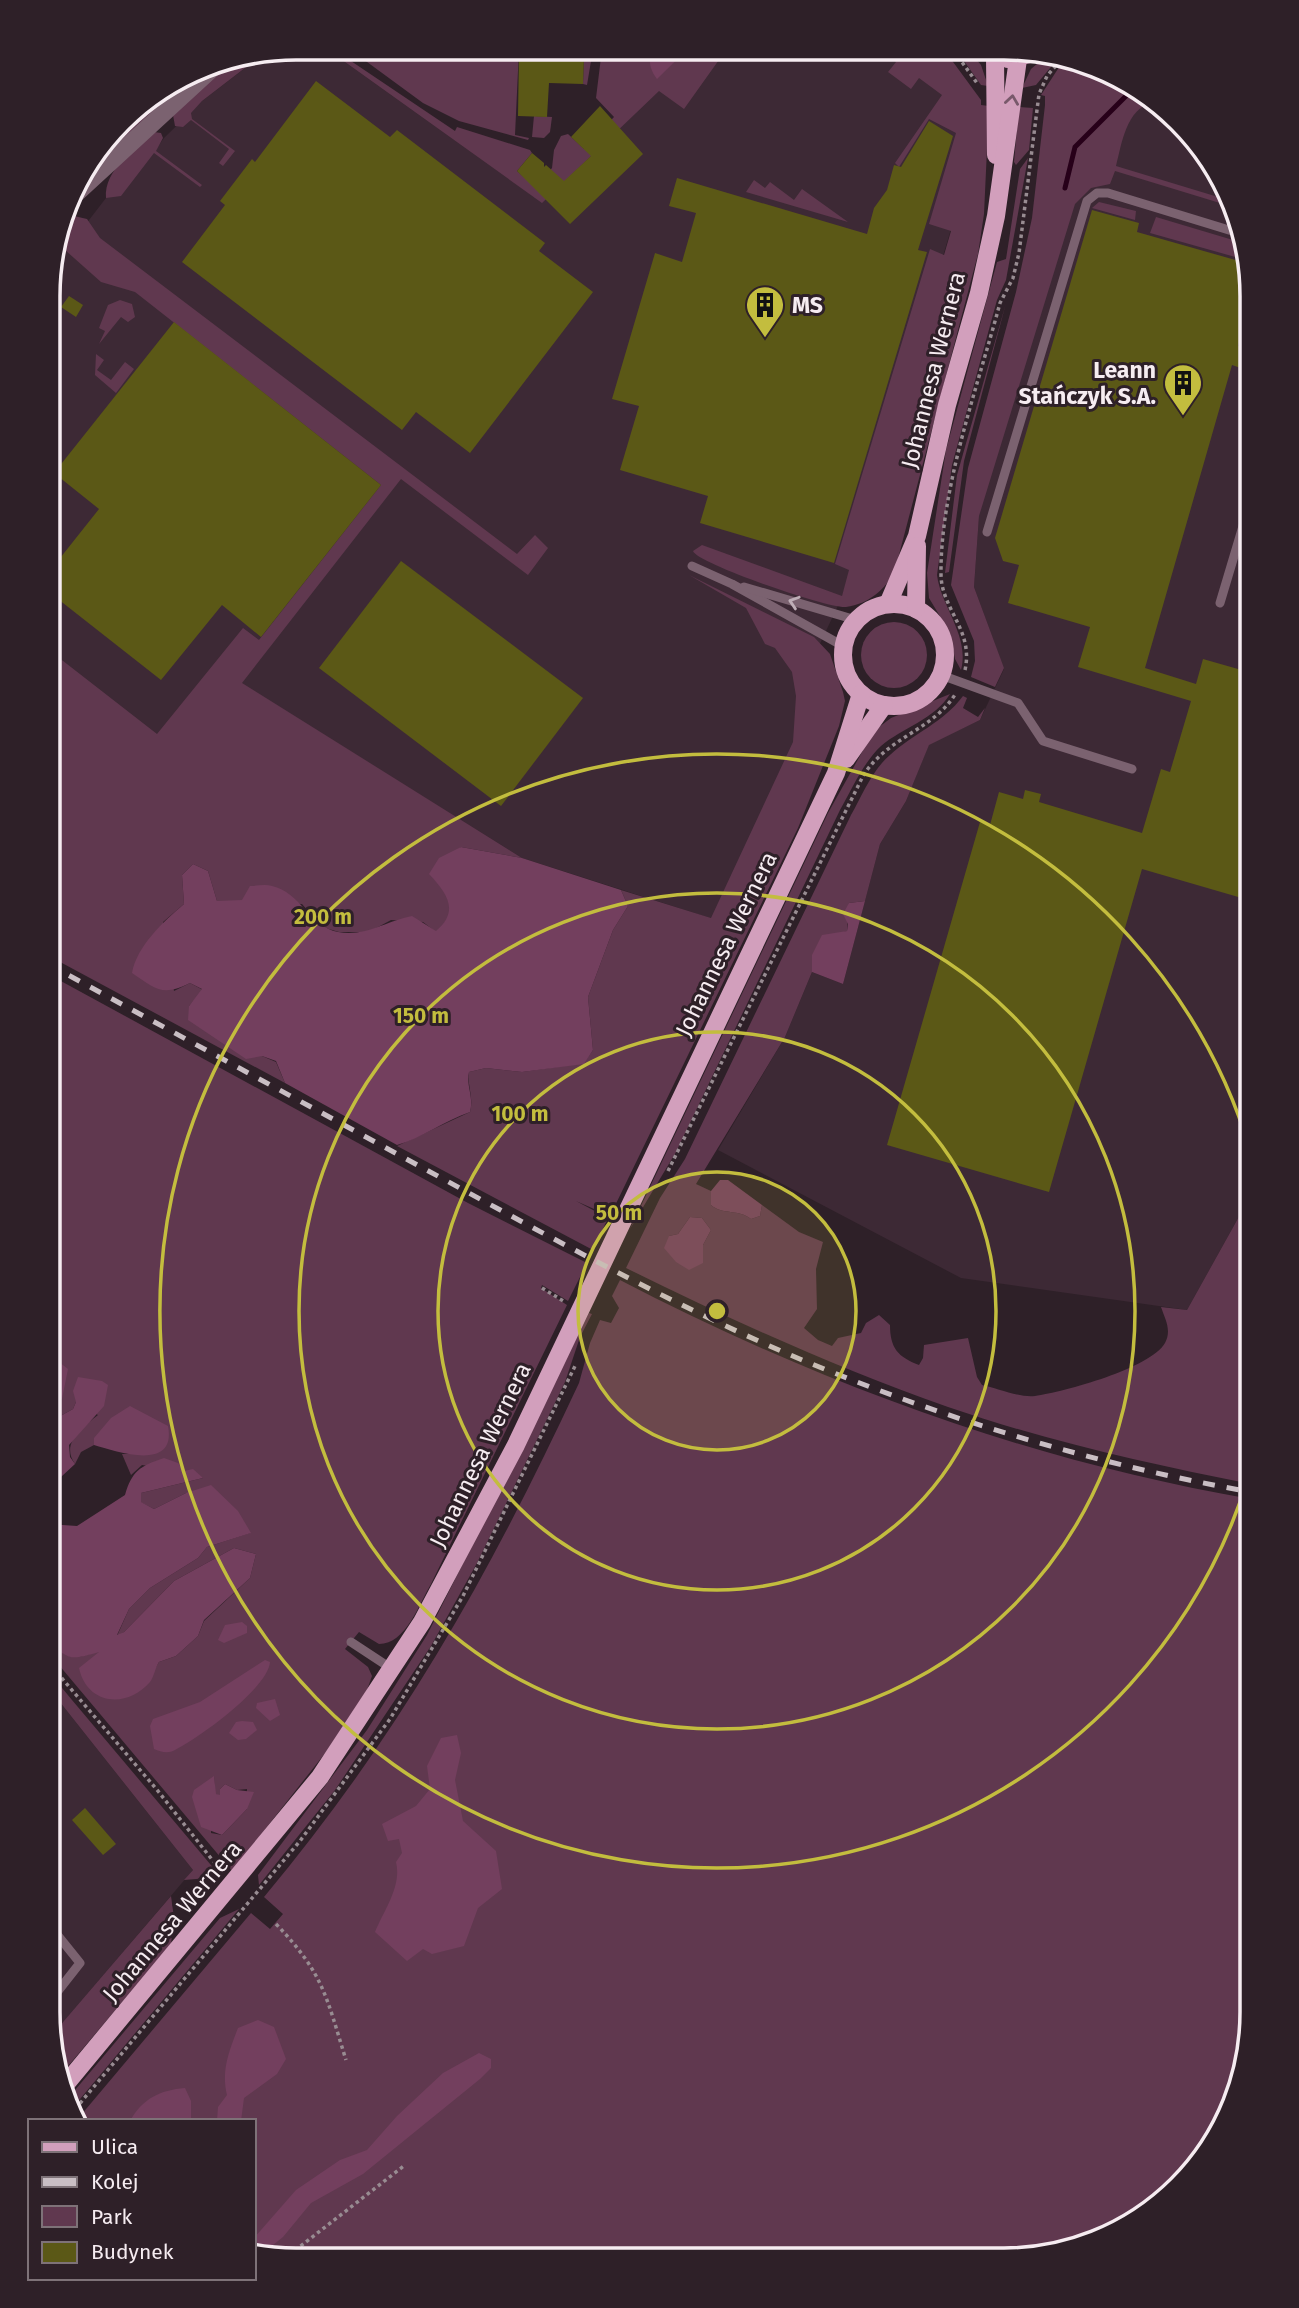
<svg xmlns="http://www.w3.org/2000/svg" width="1299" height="2308" font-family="'Fira Sans',sans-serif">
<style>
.built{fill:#3d2935}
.green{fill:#60384f;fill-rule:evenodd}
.forest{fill:#733f5e}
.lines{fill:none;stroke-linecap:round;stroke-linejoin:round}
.stream{stroke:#270019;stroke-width:5}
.building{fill:#5b5816}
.path{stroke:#988c92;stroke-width:3.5;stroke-dasharray:3.5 3.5;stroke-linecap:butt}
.lane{stroke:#7b6270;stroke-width:9}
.street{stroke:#7b6270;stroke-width:18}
.primary{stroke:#d29fbc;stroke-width:18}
.rail{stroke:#c9bec4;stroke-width:5;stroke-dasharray:12 12;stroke-linecap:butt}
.oneway{stroke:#78596b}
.oneway2{stroke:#bfaeb7}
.ring{fill:none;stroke:#c3bd3e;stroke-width:3.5}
.labels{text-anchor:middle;stroke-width:6;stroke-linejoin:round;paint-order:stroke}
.poi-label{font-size:23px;font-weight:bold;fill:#f6ecf1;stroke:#2e2028;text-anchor:start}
.street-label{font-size:23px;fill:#f6ecf1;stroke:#2e2028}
.rim{fill:none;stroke:#f6ecf1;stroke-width:3.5}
.centre{fill:#c3bd3e;stroke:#2e2028;stroke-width:3.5}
.ring-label{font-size:21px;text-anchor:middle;font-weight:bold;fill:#c3bd3e;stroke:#2e2028;stroke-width:6;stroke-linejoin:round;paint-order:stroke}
</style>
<rect width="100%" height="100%" fill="#2e2028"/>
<!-- built -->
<g class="built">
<path d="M296,47h28l210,150 153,-147 230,1 48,64 2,60 -125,422 -25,53 10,11 -98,263 -207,-66 -280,-174 -193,223v-643l10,-33 20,2 54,-70 21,-11 10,-14 38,-37 63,-48z"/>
<path d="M205,65l-132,121 59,-77z"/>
<path d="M1153,102l14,7 71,106 14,81 -1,899 -64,115 -226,-32 -243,-128 67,-113 27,-65 31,12 37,-140 26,-43 23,-57 51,-24 24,-51 -30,-82 6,-86 99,-343 51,-39 11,-13z"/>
<path d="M48,1687l145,183 -142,166 -4,-24z"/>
</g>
<!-- green -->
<g class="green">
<path d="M324,47l21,10 110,74 2,-4 73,23 2,3 -15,18 18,16 17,-19 2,-18 7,-14 7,-2 16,15 30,-32 -18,-19 6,-49h54l-3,4 4,25 30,-28h39l-42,59 -25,-18 -117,112z"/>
<path d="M348,48l171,1 -4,86 14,3 -1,2 -69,-19 -36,-18z"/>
<path d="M572,49h21l-6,36 -4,-1 1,-30h-12z"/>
<path d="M882,51h63l36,49v5l8,1 -5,108 -6,40 -83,316c-9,19 -26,34 -49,37 -17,2 -150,-44 -153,-56l9,-6 140,51 7,-26 -14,-6 95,-315 14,6 7,-24 -22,-7 27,-91 -27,-14 -30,48 -4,-4 47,-68 -23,-17 -8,11 -23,-17 8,-10z"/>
<path d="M957,51h12l12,14 7,21 -7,-1z"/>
<path d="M1051,52l9,4 -24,29 -14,3 9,-19z"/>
<path d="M263,54l-61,47 -11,12 1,6 43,32 -12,15 -4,-3 10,-14 -38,-29 -8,7 -8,-1 -2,-11 59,-55z"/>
<path d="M1065,58l88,44c-27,7 -31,41 -37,64l112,34 5,7 -118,-36 -5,13 -19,4 -16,16 -96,312 -5,71 30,81 -9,19 -24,-10 4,-16 -1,-20 -23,-56 17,-117 48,-176 16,-74 13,-113v-9l-4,-1z"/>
<path d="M170,85v13l-97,88 40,-53 17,-15 4,2 14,-17 -3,-3z"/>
<path d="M1019,107l14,1 -4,42 -13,15 -2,-3z"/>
<path d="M534,116l18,1 -2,15 -6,6 -12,-1z"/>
<path d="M154,132l7,1 2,5 -7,13 46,34 -2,2 -46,-34 -33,43 -15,2c-2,-29 29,-48 48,-66z"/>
<path d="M1028,158l-22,122 -9,20 -45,165 -15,110c4,32 33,61 24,95l-6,-11 -5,-26 -21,-35 -2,-25 19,-123 51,-188 9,-3 14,-90z"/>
<path d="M754,180l11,8 5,-6 24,18 8,-11 46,33 -102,-30z"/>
<path d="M1099,202l37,9 -1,9 -43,-12z"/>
<path d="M74,216l13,3 13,19 417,316 18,-19 13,13 -20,27 -127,-96 -159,204 280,175 -61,-11 -31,27c19,21 32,35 6,58l-13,-10 -32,-2 -22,12h-30l-17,-5 -20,-23 -85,-3 -9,-30 -15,-7 -11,11 2,29 -21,18 11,69 16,-8 13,7 -14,16 73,50 14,6 9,21 -236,-127v-306l108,84 86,-106 16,12 122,-155 -246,-193 -34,-10 -36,-32 -7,-16 5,-14z"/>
<path d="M1156,217l87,26 3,17 -96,-27z"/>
<path d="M120,300l12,4 3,13 -7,5 -7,-5 -22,27 6,-13 -6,-3 9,-23z"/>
<path d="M1006,303l-42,158 -15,111 -4,1 12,-98z"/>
<path d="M96,354l8,6 -7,10 14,10 14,-18 9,7 -18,24 -21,-18z"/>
<path d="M689,575l125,62 16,17 13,38 2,9 -6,25 -41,102 -188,388 -34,-15 32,17 -15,32 -196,-104 73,-34c4,-16 -3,-25 -1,-40l17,-4 36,4 62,-9 9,-13 -5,-53 25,-67 15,-24 -7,-16 90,28 82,-176 3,-46 -4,-24 -17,-24 -10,-4 -19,-36z"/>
<circle cx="894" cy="655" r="33"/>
<path d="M950,694c-15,25 -48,34 -69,52 -18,17 -29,43 -41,64l-164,342 -46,77 198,-416 38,-68 13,-18 12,-9z"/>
<path d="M963,696l4,2 -4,10 15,9 7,-9 -5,12 -51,25 -23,56 -26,43 -15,57 -16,2 -2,28 -9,3 -25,21 -1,17 -27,65 -89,147 15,7v14c11,10 28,4 40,14l9,-3 2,-11 37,27 24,10 -7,27 1,40 -13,19 14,12 14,6 6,-8 23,-5 5,-10 13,-8 11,10c0,23 8,32 29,40l4,-7 1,-13 44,-7 9,39 5,8c15,3 38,13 53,11 29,-4 116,-28 130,-53 7,-13 0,-24 -4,-36l26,3 64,-115v23l-4,8 4,14v244c-102,-20 -204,-43 -303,-77 -111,-39 -217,-87 -322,-139l34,-70 25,-39 166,-344c11,-19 21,-45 39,-60 24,-22 53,-32 73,-59zM690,1217l12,1 9,12 -8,15 -34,-9 9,-2z"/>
<path d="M48,974l420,229 119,60 -19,38 -26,-16 -1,3 26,17 -136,279c-12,20 -25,60 -52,60l-20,-12 -14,17 23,18 4,9 -5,14 -41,62 -94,119 -184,-219v-11c22,20 25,19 53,9l52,22 6,-10 17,-6 22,-20 6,-15 46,-43 6,-24 -22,-6 -60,33 -50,51 -7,4 12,-27 21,-21 48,-30 9,-11 43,-14 -64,-40 -32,16 -14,-7 1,-9 62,-15 -19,-7 -42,-6 -11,10 -9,-21h10l-38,-16v7l-13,7 -6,12c-15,-21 8,-37 23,-49l-22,-13 -3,7 -18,10 -1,-8 -6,-3v-4l7,-6 4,-36 -11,7zM214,1776l1,18 5,2v-7l5,-5 12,6 10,-1v20l-25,26 -11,-2z"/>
<path d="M620,1280c198,103 410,181 631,219v530l-18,78 -33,57 -46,46 -70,37 -81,14 -740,-2 -9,-4v-134h-178l175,-208 19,16 13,-15 -19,-17c136,-163 226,-323 315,-514l11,-40 10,-23 11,3 8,-15 -7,-12z"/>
<path d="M589,1313l3,1 -12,23 -15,45 -88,181 -46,83 -96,144 -76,95 -1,-10 109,-145 60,-95z"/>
<path d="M48,1671l24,29 149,177 -37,3 9,-10 -145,-183z"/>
<path d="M171,1896l3,22 -3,26 -113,134 -7,-42z"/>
<path d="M239,1909l-169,202 -5,-9 155,-184z"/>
</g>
<!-- forest -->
<g class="forest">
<path d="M656,49l31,1 -30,29c-7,-9 -11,-21 -1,-30z"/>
<path d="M461,847l61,11 99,32 7,16 -15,24 -25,67 5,53 -9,14 -62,8 -36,-4 -17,4c-3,15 5,24 1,40 -26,9 -48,26 -73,33l-112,-62 -9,-22 -14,-5 -16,3 -58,-39 1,-14 13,-17 -12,-6c-28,14 -34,6 -58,-10 5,-27 31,-51 52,-69l-2,-29 11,-11 15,7 9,30 25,-1 8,-14c6,0 15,-2 22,0 28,6 38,41 66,46 28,5 48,-11 74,-16l24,15c24,-20 11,-38 -7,-57l10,-16z"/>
<path d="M865,901l-22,83 -31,-12v-17l10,-20 25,-4 1,-7 -5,-10 6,-11z"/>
<path d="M720,1180h8l34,25 -2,11 -9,3c-12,-10 -29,-4 -40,-14v-14z"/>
<path d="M690,1217l12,1 9,12 -8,15v18l-14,7 -13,-8 -12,-14 5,-12 9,-2z"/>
<path d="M59,1362l9,7 -6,30 -7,-1 -7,6v-35z"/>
<path d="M78,1377l24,4 6,4 -4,21 -35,39 1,12 5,7 -27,25v-81l6,3 1,8 18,-10 3,-7 -3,-11z"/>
<path d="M130,1406l38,20c9,46 -51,26 -74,19v-7l17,-20z"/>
<path d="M164,1458l14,5 6,8 9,-2 10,9 -62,15v9l13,7 32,-16 25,-8 27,26 13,22 -44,14 -9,11 -48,30 -21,21 -12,26 7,-3 50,-51 60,-33 22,6 -6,24 -46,42 -6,16 -22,20 -17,6c-4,6 -5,15 -9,20 -23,27 -63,23 -71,-14l20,-16c-28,8 -30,9 -51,-11v-117l29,2 48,-31c7,-24 15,-29 39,-37z"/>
<path d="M242,1622l5,4v7l-23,10 -6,-3 7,-15z"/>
<path d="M265,1660l5,2c-2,26 -71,76 -95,88 -7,4 -14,2 -21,-1l-4,-23 3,-7 47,-17z"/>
<path d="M275,1699l5,16 -10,6 -14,-13 1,-5z"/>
<path d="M242,1721l11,1 4,8 -11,9 -8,1 -9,-7 7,-11z"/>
<path d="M457,1735l4,18 -6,27 8,41 33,30 6,38 -24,19 -14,38 -32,8 -9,-5 -16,12 -32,-29c9,-22 27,-46 21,-70l6,-9 -3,-14 -11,2 -6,-17 34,-18 14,-17 -3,-23 14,-28z"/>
<path d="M214,1776l2,18 4,1v-6l5,-5 12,6 17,2 -7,17 -25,26 -21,-8 -9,-30 2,-7z"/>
<path d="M258,2020l16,7 12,32 -9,15 -33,24 -3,23h-24l1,-14 9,-12c-6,-24 2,-44 11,-67z"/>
<path d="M479,2053l12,6v9l-11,11 -117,95 -52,29 -28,34 -25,20 -4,-2v-17l42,-48 44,-30 27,-10 30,-34 46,-43z"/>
<path d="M185,2088l6,13v20h-61c12,-22 30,-31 55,-33z"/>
</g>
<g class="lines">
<!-- stream -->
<path class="stream" d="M1065,188l10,-41 56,-56"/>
</g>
<!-- building -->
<g class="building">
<path d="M519,51h51v5l14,1 -1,27 -34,-1 -2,34 -29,-1z"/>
<path d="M316,81l74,56 7,-7 148,113 -6,8 54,41 -123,161 -54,-41 -14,18 -220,-168 43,-57 -5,-4 32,-42 3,3z"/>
<path d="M600,106l43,48 -73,70 -53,-53 15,-18 12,10v4l2,-2 18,16 27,-25 -20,-19z"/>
<path d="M929,121l24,15 -35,114 9,2 -93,311 -134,-40 8,-27 -88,-26 19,-64 -27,-7 43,-146 27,9 14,-49 -27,-7 8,-28 190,56 7,-26 13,-18 7,-25 7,2z"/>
<path d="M1092,210l47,13 -2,9 109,31 6,34 -14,49 14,4v22l-20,-7 -87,303 51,16 7,-25 49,14v228l-110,-32 -93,323 -162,-47 93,-323 10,3 9,-33 24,7 2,-9 16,4 -2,8 103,31 19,-64 9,3 21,-71 -113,-34 12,-40 -82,-24 11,-38 -16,-4 -8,-23z"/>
<path d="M69,296l14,9 -7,12 -15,-10z"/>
<path d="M174,322l207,163 -120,152 -39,-32 -61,75 -112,-88v-20l50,-63 -45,-36z"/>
<path d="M401,561l182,137 -82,108 -182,-138z"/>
<path d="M85,1808l31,36 -13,11 -31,-35z"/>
</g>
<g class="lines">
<!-- path -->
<g class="path">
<path d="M954,51l23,32"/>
<path d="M965,670c9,-40 -24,-61 -24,-96 -1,-85 37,-188 59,-271l13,-25 6,-25 20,-159 8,-18 16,-19"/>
<path d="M668,1171l195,-395c24,-39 71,-46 93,-83"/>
<path d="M542,1288l23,14"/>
<path d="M48,1662l110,129 63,80"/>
<path d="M276,1924c48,50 50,72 70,136"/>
<path d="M71,2114l229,-273 90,-122 73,-123 113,-232"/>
<path d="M284,2259l121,-94"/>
</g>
<!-- lane -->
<g class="lane">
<path d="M987,532l100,-331 10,-8h11l134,41"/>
<path d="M692,566l40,18 111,62"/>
<path d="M744,587l112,33"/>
<path d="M1220,603l32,-107"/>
<path d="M941,675l77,28 25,38 89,28"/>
<path d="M351,1642l41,27"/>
<path d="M47,2005l33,-42 -33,-41"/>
</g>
<!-- street -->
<path class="street" d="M69,200l150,-138"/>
<!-- primary -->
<g class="primary">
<path d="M995,57l1,98"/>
<path d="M1008,59l30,-7"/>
<path d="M888,604l29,-68 30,-131 32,-112 17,-77 22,-157"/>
<circle cx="894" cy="655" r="51"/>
<path d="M916,609l1,-63"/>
<path d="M846,759l38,-54"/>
<path d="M60,2091l260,-314 102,-155 94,-177 320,-672 25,-79"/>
</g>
<!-- rail -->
<path class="rail" d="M48,964c121,66 241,131 362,197 124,67 248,137 378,193 148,63 305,110 463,138"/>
</g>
<!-- one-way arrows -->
<defs><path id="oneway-chevron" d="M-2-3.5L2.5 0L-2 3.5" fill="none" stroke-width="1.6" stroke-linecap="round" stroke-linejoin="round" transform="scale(1.75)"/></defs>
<use class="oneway" href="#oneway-chevron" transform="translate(1012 100) rotate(-82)"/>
<use class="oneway2" href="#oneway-chevron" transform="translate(794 602) rotate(-162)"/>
<!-- distance rings -->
<circle cx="717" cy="1311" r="139" fill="#c3bd3e" fill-opacity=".12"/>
<g class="ring">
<circle cx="717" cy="1311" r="139"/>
<circle cx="717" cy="1311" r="279"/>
<circle cx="717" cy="1311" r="418"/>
<path d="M1251 1469A557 557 0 1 1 1251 1153"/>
</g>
<!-- icons -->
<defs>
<symbol id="building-pin" viewBox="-11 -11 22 30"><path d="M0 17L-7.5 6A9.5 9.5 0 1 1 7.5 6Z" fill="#c3bd3e" stroke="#2e2028"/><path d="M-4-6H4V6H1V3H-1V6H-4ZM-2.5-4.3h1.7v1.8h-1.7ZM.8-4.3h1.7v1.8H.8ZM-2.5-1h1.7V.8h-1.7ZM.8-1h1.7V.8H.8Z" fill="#111"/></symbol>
</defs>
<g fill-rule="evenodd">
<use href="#building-pin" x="743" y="283" width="44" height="60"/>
<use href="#building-pin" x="1161" y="361" width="44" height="60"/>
</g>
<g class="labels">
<!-- poi labels -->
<g class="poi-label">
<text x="792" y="313">MS</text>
<text x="1156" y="378" text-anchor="end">Leann<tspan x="1156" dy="26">Stańczyk S.A.</tspan></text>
</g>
<!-- street labels -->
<g class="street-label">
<text transform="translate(933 370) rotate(-76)" y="8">Johannesa Wernera</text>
<text transform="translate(726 944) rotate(-64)" y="8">Johannesa Wernera</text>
<text transform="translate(480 1455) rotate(-64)" y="8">Johannesa Wernera</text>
<text transform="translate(172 1921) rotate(-50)" y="8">Johannesa Wernera</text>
</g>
</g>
<!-- crop -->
<path d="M0 0H1299V2308H0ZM296 60H1004A236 236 0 0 1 1240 296V2012A236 236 0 0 1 1004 2248H296A236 236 0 0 1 60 2012V296A236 236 0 0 1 296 60Z" fill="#2e2028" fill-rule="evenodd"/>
<path class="rim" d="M296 60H1004A236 236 0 0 1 1240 296V2012A236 236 0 0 1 1004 2248H296A236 236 0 0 1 60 2012V296A236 236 0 0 1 296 60Z"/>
<circle cx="717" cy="1311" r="10" class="centre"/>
<g class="ring-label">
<text x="323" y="924">200 m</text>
<text x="421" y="1023">150 m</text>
<text x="520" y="1121">100 m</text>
<text x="619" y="1220">50 m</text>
</g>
<!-- legend -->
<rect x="28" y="2119" width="228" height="161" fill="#2e2028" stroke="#7e7278" stroke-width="2"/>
<rect x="42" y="2142" width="35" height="10" fill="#d29fbc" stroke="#7e7278" stroke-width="2"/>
<text x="91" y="2154" font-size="21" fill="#f6ecf1">Ulica</text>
<rect x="42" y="2177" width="35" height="10" fill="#c9bec4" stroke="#7e7278" stroke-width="2"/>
<text x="91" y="2189" font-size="21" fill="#f6ecf1">Kolej</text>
<rect x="42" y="2206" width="35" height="21" fill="#60384f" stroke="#7e7278" stroke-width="2"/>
<text x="91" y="2224" font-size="21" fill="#f6ecf1">Park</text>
<rect x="42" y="2242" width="35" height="21" fill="#5b5816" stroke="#7e7278" stroke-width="2"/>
<text x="91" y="2259" font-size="21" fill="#f6ecf1">Budynek</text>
</svg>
